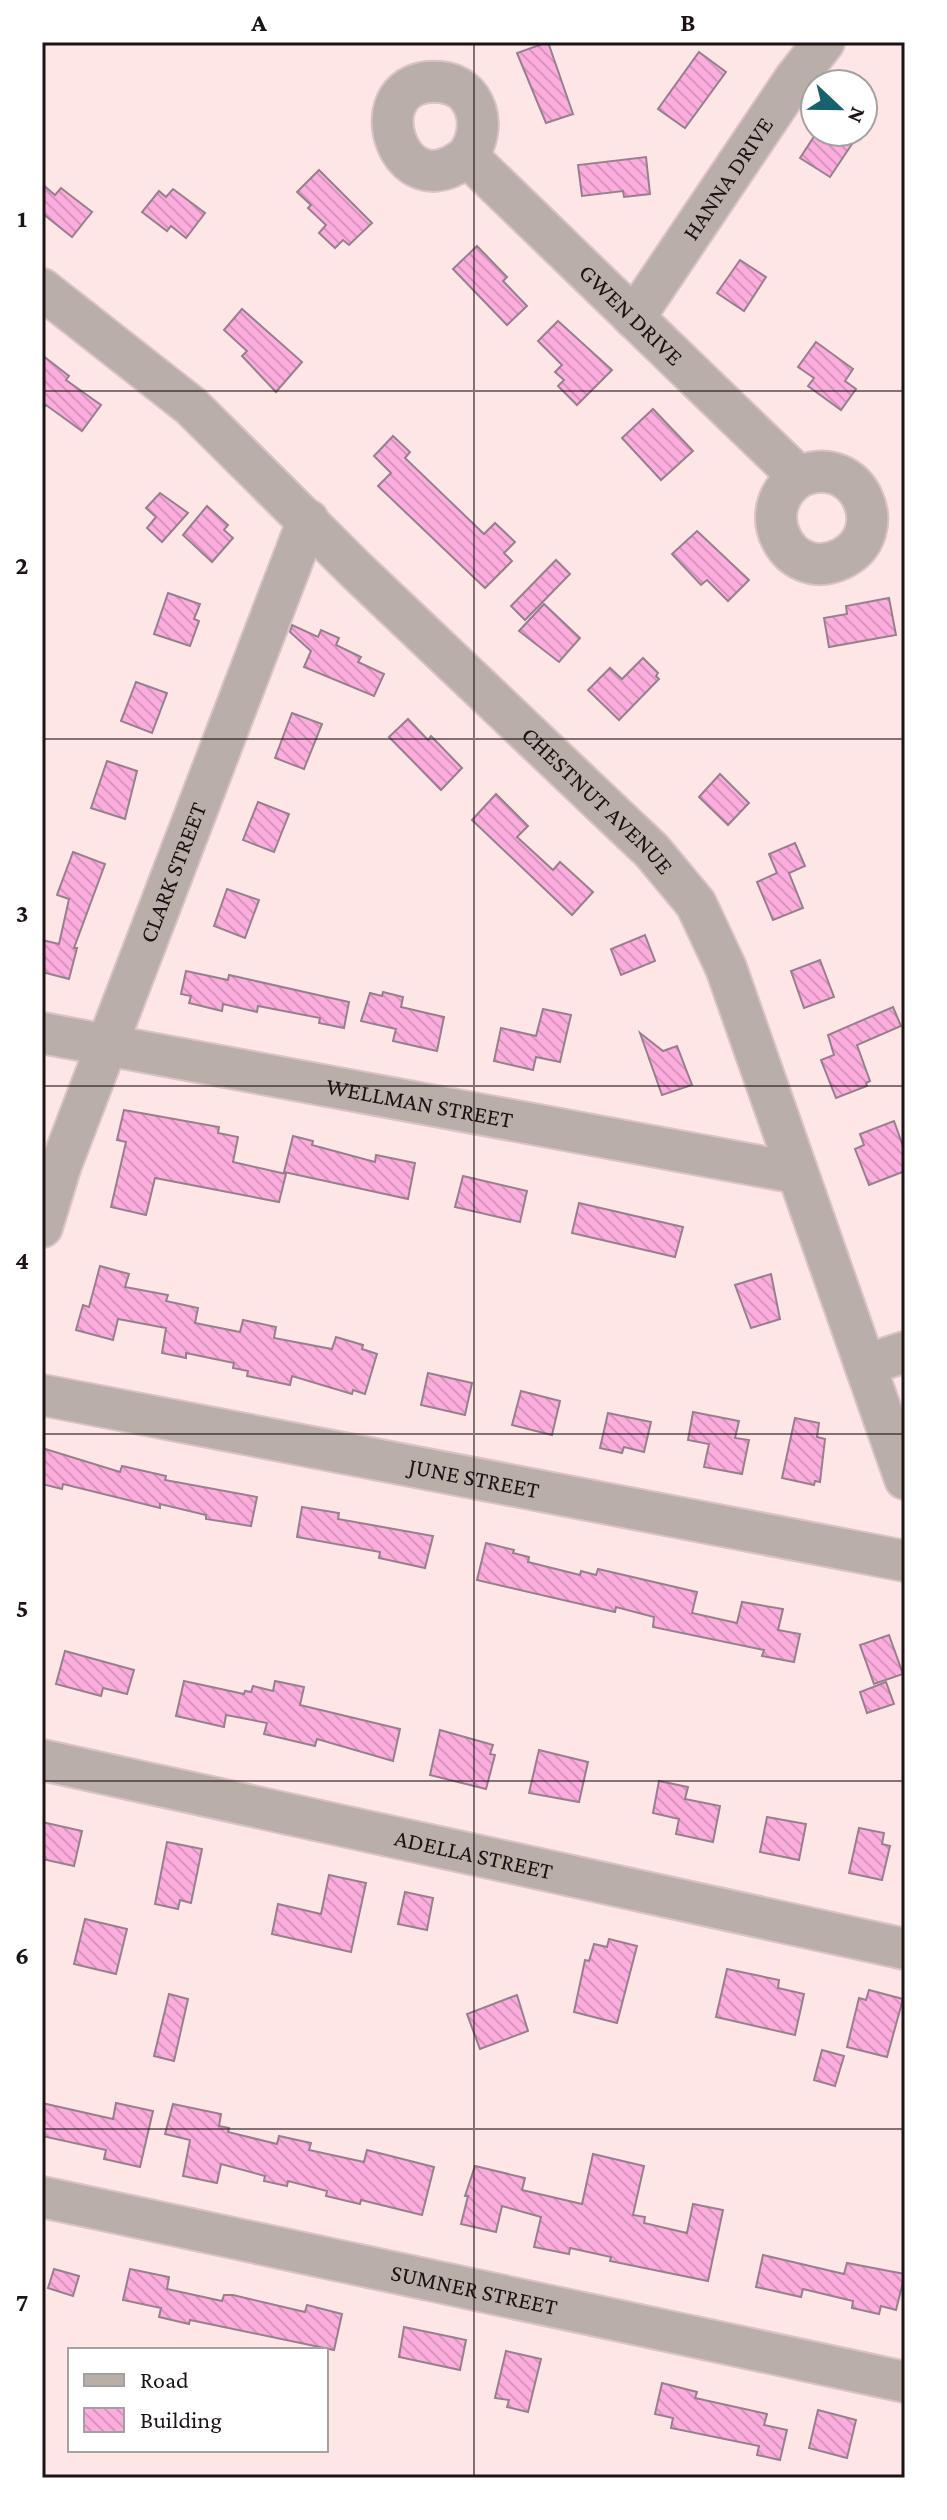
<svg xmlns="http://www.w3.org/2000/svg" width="947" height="2520" font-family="'Crimson Pro',serif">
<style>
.building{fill:url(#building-back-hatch);stroke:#97808d;stroke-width:2}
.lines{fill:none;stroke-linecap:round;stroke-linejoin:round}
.minor-casing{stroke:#dac3c4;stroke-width:44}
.minor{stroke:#baaea9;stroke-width:40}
.grid{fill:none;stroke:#1d1314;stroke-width:2;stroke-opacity:0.55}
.labels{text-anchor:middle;stroke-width:7;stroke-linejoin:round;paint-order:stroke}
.street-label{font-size:24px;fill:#1d1314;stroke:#fff}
.neatline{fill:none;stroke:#1d1314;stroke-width:3}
.grid-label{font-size:26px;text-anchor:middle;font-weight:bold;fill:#1d1314}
</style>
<defs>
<pattern id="building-back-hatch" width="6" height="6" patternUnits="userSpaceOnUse" patternTransform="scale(2)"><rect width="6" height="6" fill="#fcaddd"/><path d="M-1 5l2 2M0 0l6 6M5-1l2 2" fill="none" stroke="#d894bd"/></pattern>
</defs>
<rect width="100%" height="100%" fill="#fee5e6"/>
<!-- building -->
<g class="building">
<path d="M548,42l25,72 -27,9 -29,-70z"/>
<path d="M699,52l27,20 -41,56 -27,-19z"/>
<path d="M817,132h43l-30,45 -30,-19z"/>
<path d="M646,157l4,37 -26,3 -1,-6 -41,5 -4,-31z"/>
<path d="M319,170l53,53 -23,22 -6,-5 -8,8 -16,-15 7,-8 -18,-17 3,-3 -14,-13z"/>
<path d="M42,184l13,11 6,-7 31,24 -20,25 -30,-24z"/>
<path d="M173,189l32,24 -19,25 -15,-12 -4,5 -25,-19 17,-21 7,6z"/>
<path d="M477,246l30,31 -4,4 24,25 -20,19 -54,-56z"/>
<path d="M740,260l26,17 -22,34 -27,-18z"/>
<path d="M242,309l60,53 -26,30 -34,-36 5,-5 -23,-21z"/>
<path d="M558,321l54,49 -35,35 -19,-19 6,-6 -9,-8 7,-7 -24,-24z"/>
<path d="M816,342l37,27 -8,12 11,8 -15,21 -33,-24 6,-8 -16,-11z"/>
<path d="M42,355l27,21 -3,4 35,25 -19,26 -36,-26 -4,5z"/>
<path d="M653,409l40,42 -32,29 -39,-42z"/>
<path d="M393,436l17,16 -5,6 79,76 11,-11 20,19 -11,11 8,8 -27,27 -107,-102 13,-13 -17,-17z"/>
<path d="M160,493l28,20 -26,29 -15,-14 9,-11 -10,-9z"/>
<path d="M207,506l21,19 -4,5 9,8 -21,24 -29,-27z"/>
<path d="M697,531l52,49 -21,21 -21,-21 -6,5 -29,-31z"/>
<path d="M556,560l14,14 -45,46 -14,-14z"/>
<path d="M168,593l32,11 -6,15 5,2 -9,25 -36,-12z"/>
<path d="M889,598l7,37 -67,12 -5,-29 23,-4 -1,-8z"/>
<path d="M544,604l36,34 -21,24 -40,-31z"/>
<path d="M292,625l26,12 3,-7 18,8 -3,7 25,12 -3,5 26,12 -10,22 -70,-29 7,-16 -21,-19z"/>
<path d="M643,658l15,15 -2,3 3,3 -40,41 -31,-30 22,-22 12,11z"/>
<path d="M136,682l31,11 -15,40 -31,-12z"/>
<path d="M292,713l30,11 -18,45 -29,-11z"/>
<path d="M408,719l20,21 3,-4 31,32 -21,22 -52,-53z"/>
<path d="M107,761l30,10 -12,48 -34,-11z"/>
<path d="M720,774l29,29 -21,22 -29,-28z"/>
<path d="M496,794l32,32 -11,11 36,33 7,-8 33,30 -21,23 -100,-95z"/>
<path d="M258,802l31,12 -15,38 -31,-12z"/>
<path d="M795,843l10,23 -16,7 14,35 -30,12 -16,-38 20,-9 -8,-19z"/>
<path d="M73,852l32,12 -31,84h3l-8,31 -27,-7v-32l17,4 10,-45 -12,-4z"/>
<path d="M227,889l32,11 -14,38 -31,-12z"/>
<path d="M645,935l10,26 -34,14 -10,-26z"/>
<path d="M820,960l14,37 -30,11 -13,-37z"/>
<path d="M186,971l42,9 1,-5 120,27 -5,26 -25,-5 1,-5 -62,-12 -1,6 -34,-8 -1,7 -33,-8 2,-7 -10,-2z"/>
<path d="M383,992l20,5 -2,10 43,10 -7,34 -44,-10 3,-12 -35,-8 9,-28 12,3z"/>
<path d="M893,1007l8,19 -44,19 13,36 -4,2 1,3 -31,12 -15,-38 13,-5 -6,-20z"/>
<path d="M543,1009l28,6 -11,47 -24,-5 -3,13 -39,-9 7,-33 35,8z"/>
<path d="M640,1033l23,18 14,-5 15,39 -30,10z"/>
<path d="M124,1110l95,17 -1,6 20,4 -5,25 53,12 -7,28 -124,-24 -9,37 -35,-8 15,-65 -9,-2z"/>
<path d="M894,1121l11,31v19l-36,14 -14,-36 9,-4 -4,-11z"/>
<path d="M293,1136l20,5 -1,4 63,17 1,-7 39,8 -7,36 -124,-27z"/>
<path d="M463,1176l64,15 -7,31 -65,-15z"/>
<path d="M579,1203l104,24 -8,30 -103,-24z"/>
<path d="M100,1266l29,8 -4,13 43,8 -2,6 32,7 -3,15 45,9 3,-12 33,7 -2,11 58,11 4,-12 27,8 -1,4 15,5 -12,40 -12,-4 -1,4 -60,-18 -2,9 -43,-9 1,-5 -15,-3 1,-5 -48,-10v5l-24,-5 4,-25 -48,-9 -5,21 -37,-10 7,-25 6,2z"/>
<path d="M771,1274l9,45 -29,9 -16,-43z"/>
<path d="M428,1373l44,10 -7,32 -44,-10z"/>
<path d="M521,1391l39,10 -8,34 -40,-10z"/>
<path d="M693,1412l46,9 -4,17 14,2 -7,34 -38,-7 5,-23 -21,-4z"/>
<path d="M608,1413l43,9 -7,30 -20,-5 -2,6 -22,-5z"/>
<path d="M795,1418l24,5 -2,14 8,2 -5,43 -5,-1 -1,4 -32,-7z"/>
<path d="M42,1448l78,24 2,-6 44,10 -1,4 92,17 -6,29 -45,-7v-4l-46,-11v4l-97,-24 -1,5 -20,-5z"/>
<path d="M302,1507l37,6 -1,6 95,17 -8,32 -46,-10 1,-6 -83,-15z"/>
<path d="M486,1543l28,7 -1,3 16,4 -1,5 52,13 1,-4 15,4 2,-6 99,23 -5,21 45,10 5,-21 41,7 -5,21 22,4 -6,28 -32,-6 2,-6 -111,-23 1,-10 -38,-10 -1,5 -138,-32z"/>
<path d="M889,1635l14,39 -29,10 -14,-39z"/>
<path d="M65,1651l69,19 -7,24 -24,-6 -2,8 -45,-12z"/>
<path d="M184,1681l60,13 1,-3 6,1 2,-6 20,5 2,-10 29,6 -4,18 100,24 -7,32 -76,-22 -2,7 -51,-12 3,-11 -41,-8 -2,12 -48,-11z"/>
<path d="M886,1682l8,22 -27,9 -7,-21z"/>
<path d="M440,1730l53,15 -3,9 5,1 -9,34 -56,-14z"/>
<path d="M539,1750l49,12 -9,40 -50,-9z"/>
<path d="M659,1781l29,6 -3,12 35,7 -7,36 -37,-8 3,-15 -26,-6z"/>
<path d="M767,1817l39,7 -7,36 -39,-8z"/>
<path d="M42,1822l40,9 -8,35 -32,-7z"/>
<path d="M859,1828l25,5 -2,11 8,2 -8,34 -33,-7z"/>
<path d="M167,1842l35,7 -11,54 -11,-3 -2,9 -23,-5z"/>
<path d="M329,1875l37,8 -15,69 -79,-18 6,-30 43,10z"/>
<path d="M405,1892l28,6 -6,32 -29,-6z"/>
<path d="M85,1919l42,10 -11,45 -42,-10z"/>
<path d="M609,1939l28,7 -20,77 -43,-11 11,-52 4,1 5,-17 13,3z"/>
<path d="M727,1969l52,11 -1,8 26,6 -9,41 -79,-18z"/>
<path d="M869,1990l34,9 -16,58 -40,-10 12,-49 7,2z"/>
<path d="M169,1994l19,5 -14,62 -20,-5z"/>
<path d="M517,1995l11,36 -48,18 -13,-35z"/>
<path d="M822,2050l22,6 -9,30 -21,-6z"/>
<path d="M42,2103l71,16 3,-16 37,8 -13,56 -36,-8 2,-9 -64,-14z"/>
<path d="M173,2104l48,10 -2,12 10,2 -1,4 49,12 2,-8 32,7 -2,7 55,12 3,-12 67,17 -12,48 -61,-15 -1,4 -34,-8 1,-5 -39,-10 -1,5 -23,-5 1,-5 -44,-12 -4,19 -34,-7 7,-36 -25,-6z"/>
<path d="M593,2154l51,12 -11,49 12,2 -1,6 43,10 6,-29 30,6 -15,71 -98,-20 1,-4 -41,-9 -1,6 -35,-7 7,-30 -39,-11 -6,26 -35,-8 7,-28h-3l10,-30 50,12 -3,12 60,14z"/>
<path d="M763,2255l81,19 3,-11 58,11 -9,36 -15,-4 -2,8 -27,-6 1,-7 -50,-12 -2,8 -45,-10z"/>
<path d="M54,2269l25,7 -6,20 -25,-8z"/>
<path d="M130,2269l39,8 -2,12 55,12 2,-6h9l72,17 2,-7 35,9 -8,36 -144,-30 -1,4 -30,-7 2,-9 -38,-8z"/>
<path d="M404,2327l62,13 -6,30 -61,-13z"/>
<path d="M506,2351l35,8 -13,53 -21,-5 2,-7 -14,-2z"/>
<path d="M662,2383l35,9 -2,6 72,16 -3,11 23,5 -7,30 -23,-5 2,-9 -88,-18 2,-10 -18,-4z"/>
<path d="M818,2410l38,10 -9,38 -38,-10z"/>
</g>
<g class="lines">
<defs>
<g id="minor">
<path id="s1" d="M467,156c21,-27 11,-71 -27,-74 -85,-7 -43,134 27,74l332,321c59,-27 96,56 42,82 -52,25 -92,-49 -42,-82"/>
<path id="s2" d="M42,289l149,117 165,164 296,281 44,53 30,64 179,511"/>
<path id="s3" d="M634,318l160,-238 30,-38"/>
<path id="s4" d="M42,1033l755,140"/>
<path id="s5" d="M42,1227l19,-62 247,-645"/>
<path d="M865,1365l40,-13"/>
<path id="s6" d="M42,1395l863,166"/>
<path id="s7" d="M42,1760l863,189"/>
<path id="s8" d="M42,2197l863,185"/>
</g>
</defs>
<!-- minor casing -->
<use href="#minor" class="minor-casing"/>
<!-- minor -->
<use href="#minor" class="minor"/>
</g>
<!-- grid -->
<path class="grid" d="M474,42v2436M42,391h863M42,739h863M42,1086h863M42,1434h863M42,1781h863M42,2129h863"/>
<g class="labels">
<!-- street labels -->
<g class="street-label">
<text dy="8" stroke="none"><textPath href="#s3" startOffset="168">HANNA DRIVE</textPath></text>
<text dy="8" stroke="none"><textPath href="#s1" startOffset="504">GWEN DRIVE</textPath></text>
<text dy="8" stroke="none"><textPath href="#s2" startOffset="756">CHESTNUT AVENUE</textPath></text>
<text dy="8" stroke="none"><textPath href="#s5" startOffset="378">CLARK STREET</textPath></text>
<text dy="8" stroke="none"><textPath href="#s4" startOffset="384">WELLMAN STREET</textPath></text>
<text dy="8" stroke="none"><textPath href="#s6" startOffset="440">JUNE STREET</textPath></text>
<text dy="8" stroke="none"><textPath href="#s7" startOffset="442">ADELLA STREET</textPath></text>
<text dy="8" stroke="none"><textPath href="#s8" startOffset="442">SUMNER STREET</textPath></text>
</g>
</g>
<!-- border -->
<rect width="947" height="2520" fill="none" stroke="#ffffff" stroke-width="88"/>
<!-- legend -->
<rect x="68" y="2348" width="260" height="104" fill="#ffffff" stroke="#a5a1a1" stroke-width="2"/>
<rect x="84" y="2374" width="40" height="12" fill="#baaea9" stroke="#a5a1a1" stroke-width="2"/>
<text x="140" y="2388" font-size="24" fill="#1d1314">Road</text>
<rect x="84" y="2408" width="40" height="24" fill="url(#building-back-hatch)" stroke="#a5a1a1" stroke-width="2"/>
<text x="140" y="2428" font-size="24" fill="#1d1314">Building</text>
<!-- north arrow -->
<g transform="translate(839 108) rotate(112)"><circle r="38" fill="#ffffff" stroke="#a5a1a1" stroke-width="2"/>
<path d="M0-6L14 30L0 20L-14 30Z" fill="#17616e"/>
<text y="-12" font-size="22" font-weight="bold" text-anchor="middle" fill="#1d1314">N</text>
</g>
<rect x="44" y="44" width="859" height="2432" class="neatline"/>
<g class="grid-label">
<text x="259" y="31">A</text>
<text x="688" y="31">B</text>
<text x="22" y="227">1</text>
<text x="22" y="574">2</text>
<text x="22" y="922">3</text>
<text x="22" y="1269">4</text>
<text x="22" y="1617">5</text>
<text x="22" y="1964">6</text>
<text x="22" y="2311">7</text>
</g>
</svg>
